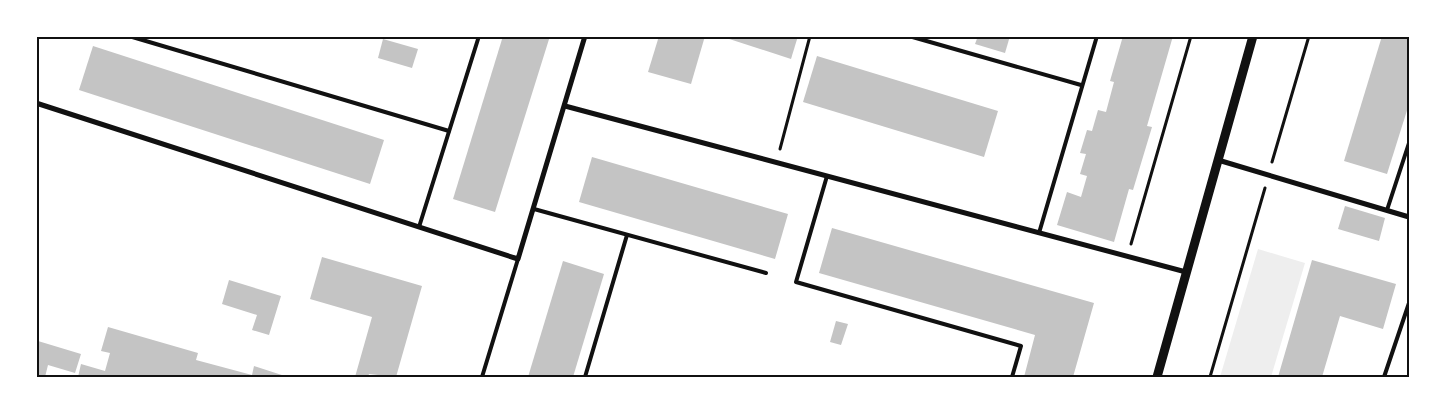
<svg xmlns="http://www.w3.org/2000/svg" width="1445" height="413" font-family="'Fira Sans Condensed',sans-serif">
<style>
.green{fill:#eee}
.building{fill:#c4c4c4}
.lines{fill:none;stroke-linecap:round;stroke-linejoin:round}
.path{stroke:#111;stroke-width:3}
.service{stroke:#111;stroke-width:4}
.minor{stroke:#111;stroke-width:5}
.tertiary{stroke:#111;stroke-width:9}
.neatline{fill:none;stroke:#111;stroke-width:2}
</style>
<rect width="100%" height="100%" fill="#fff"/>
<!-- green -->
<path class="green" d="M1258,249l47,14 -34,114h-51z"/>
<!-- building -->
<g class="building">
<path d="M503,36h47l-55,176 -42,-13z"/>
<path d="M659,36h46l-14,48 -43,-12z"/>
<path d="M720,36h78l-7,23z"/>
<path d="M978,36h32l-5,17 -30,-9z"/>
<path d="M1123,36h50l-26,90 5,1 -19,63 -4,-1 -15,53 -57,-17 10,-33 14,5 6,-21 -7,-2 6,-20 -6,-1 7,-23 5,1 6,-21 8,2 8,-30 -4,-1z"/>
<path d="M1382,36h27v68l-22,70 -43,-13z"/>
<path d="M383,39l35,10 -6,19 -34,-10z"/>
<path d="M93,46l291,94 -14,44 -291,-94z"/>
<path d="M817,56l181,55 -14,46 -181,-55z"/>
<path d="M592,157l196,57 -13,45 -196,-57z"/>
<path d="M1345,206l40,12 -6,23 -41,-12z"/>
<path d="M832,228l262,75 -21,74h-49l11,-42 -216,-62z"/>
<path d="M322,257l100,29 -26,91 -27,-3 -1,3h-13l17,-60 -62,-18z"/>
<path d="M1312,260l84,24 -13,45 -43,-13 -18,61h-44z"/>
<path d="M563,261l41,13 -31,103h-45z"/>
<path d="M229,280l52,16 -12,39 -17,-5 5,-15 -35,-11z"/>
<path d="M836,321l12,3 -7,21 -11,-3z"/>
<path d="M108,327l90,26 -2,7 56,15 2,-9 34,11h-210l3,-13 24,7 5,-18 -9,-2z"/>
<path d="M38,341l43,13 -6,19 -27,-8 -3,12h-9z"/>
</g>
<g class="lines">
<!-- path -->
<g class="path">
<path d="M780,149l30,-113"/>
<path d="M1272,162l37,-126"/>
<path d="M1131,244l60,-208"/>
<path d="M1210,377l55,-189"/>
</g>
<!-- service -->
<g class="service">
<path d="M129,36l320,95"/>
<path d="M909,36l172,49"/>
<path d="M827,176l-31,106 225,64 -9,31"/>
<path d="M534,209l232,64"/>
<path d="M1387,210l22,-67"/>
<path d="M419,227l60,-191"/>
<path d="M1039,233l58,-197"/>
<path d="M482,377l36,-118"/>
<path d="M585,377l42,-142"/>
<path d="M1384,377l25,-74"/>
</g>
<!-- minor -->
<g class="minor">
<path d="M36,103l482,156 67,-223"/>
<path d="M565,106l621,166"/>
<path d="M1218,160l191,57"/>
</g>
<!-- tertiary -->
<path class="tertiary" d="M1157,377l96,-341"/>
</g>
<!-- border -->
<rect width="1445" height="413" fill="none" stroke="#ffffff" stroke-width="75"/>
<rect x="38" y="38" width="1370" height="338" class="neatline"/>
</svg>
